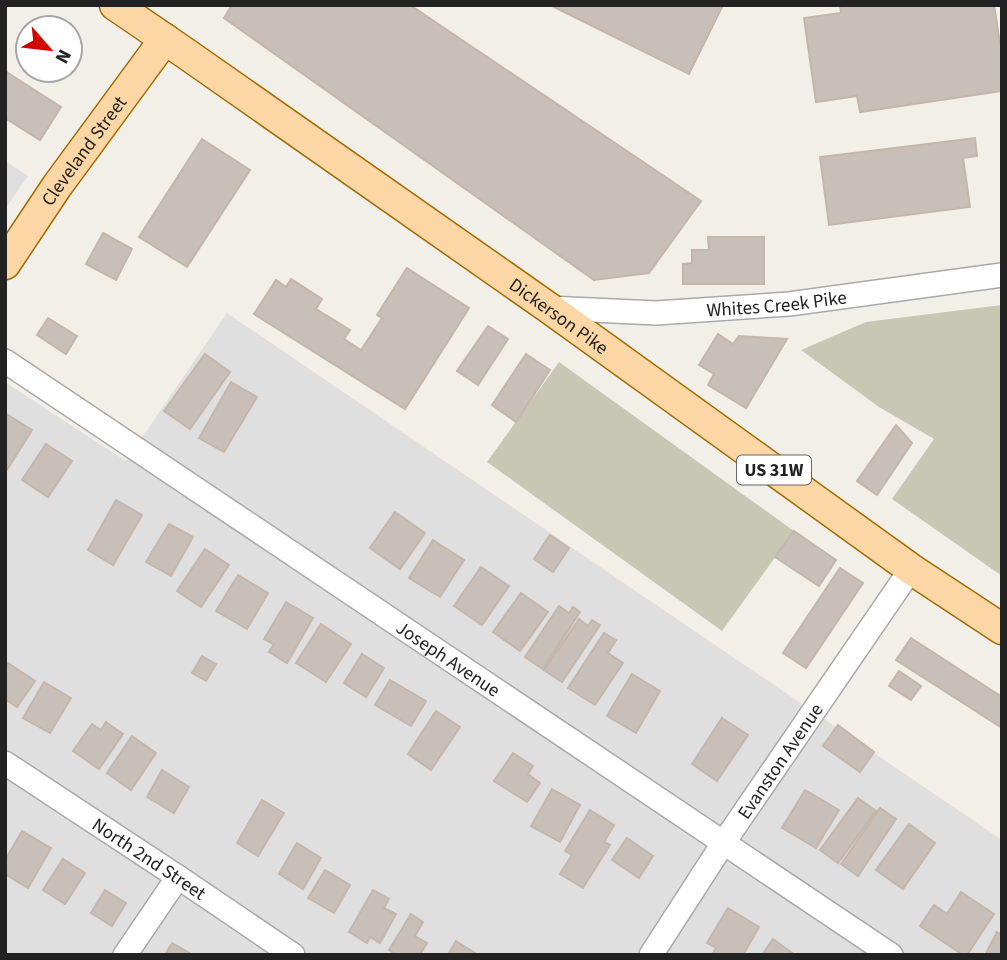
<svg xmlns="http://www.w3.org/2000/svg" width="1007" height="960" font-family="'Source Sans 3',sans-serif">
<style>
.residential{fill:#e0dfdf}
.construction{fill:#c7c7b4}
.building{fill:#c7bfb8;stroke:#c4b6ab;stroke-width:2}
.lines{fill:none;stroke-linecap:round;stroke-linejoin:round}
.minor-casing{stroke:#a9a9a9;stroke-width:26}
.major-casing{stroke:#a06b00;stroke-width:33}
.minor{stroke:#fff;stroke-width:23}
.major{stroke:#fcd6a4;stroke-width:30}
.labels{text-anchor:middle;stroke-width:5;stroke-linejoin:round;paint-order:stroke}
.shield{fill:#fff;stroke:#646464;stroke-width:2}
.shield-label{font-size:18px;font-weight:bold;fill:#222}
.street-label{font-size:19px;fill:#222;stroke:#fff}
</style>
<rect width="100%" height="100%" fill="#f2efe9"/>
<!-- residential -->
<g class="residential">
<path d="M5,161l23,15 -23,33z"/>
<path d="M227,313l775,527v115h-997v-573l121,79z"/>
</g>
<!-- construction -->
<g class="construction">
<path d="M1002,305v271l-110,-77 42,-60 -55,-32 -78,-57 65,-28z"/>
<path d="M559,362l235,169 -72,100 -235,-169z"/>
</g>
<!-- building -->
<g class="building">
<path d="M232,5h178l291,196 -52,72 -55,7 -370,-262z"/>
<path d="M550,5h173l-34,69z"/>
<path d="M840,5h154l6,39h2v47l-142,21 -3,-16 -41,6 -12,-84 37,-5z"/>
<path d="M5,71l56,36 -21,33 -35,-22z"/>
<path d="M975,138l2,18 -14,2 7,49 -141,18 -9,-68z"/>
<path d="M202,139l48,31 -63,97 -48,-30z"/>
<path d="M103,233l29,16 -16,31 -30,-16z"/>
<path d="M708,237h56v47h-81v-20l9,-1v-13h17z"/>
<path d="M407,268l62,40 -64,101 -151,-95 22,-34 10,7 5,-8 31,20 -6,10 34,21 -6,9 17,11 21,-32 -5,-3z"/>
<path d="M48,318l29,18 -11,18 -29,-19z"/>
<path d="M488,326l20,13 -30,46 -21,-14z"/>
<path d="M718,334l15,10 6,-8 48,3 -41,69 -38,-23 6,-11 -15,-9z"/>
<path d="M205,354l25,18 -40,57 -26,-18z"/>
<path d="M526,354l24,16 -34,52 -24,-17z"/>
<path d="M231,382l26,15 -33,55 -25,-14z"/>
<path d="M5,413l27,17 -27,43z"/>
<path d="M896,425l16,18 -35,52 -20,-14z"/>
<path d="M46,444l26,17 -24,36 -26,-17z"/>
<path d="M116,500l26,15 -29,50 -25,-15z"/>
<path d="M395,512l30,21 -25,36 -30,-21z"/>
<path d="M169,524l24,13 -22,39 -25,-14z"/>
<path d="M794,531l42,29 -17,26 -44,-29z"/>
<path d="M550,535l19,13 -16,24 -19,-13z"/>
<path d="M433,540l31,20 -24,37 -31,-19z"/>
<path d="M205,549l24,16 -28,42 -24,-16z"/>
<path d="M481,567l28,19 -27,39 -28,-19z"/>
<path d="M840,568l23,15 -57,85 -23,-15z"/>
<path d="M238,575l30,18 -21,36 -31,-18z"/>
<path d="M521,593l27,19 -28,39 -27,-19z"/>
<path d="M286,602l27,16 -26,45 -18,-11 5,-8 -10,-5z"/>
<path d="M559,606l10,7 4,-6 7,5 -37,57 -18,-12z"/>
<path d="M579,619l9,7 4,-6 8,5 -38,57 -18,-12z"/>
<path d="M321,624l30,20 -25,38 -30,-19z"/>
<path d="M604,633l12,7 -8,13 15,10 -28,42 -27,-17z"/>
<path d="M911,638l91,59v31l-106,-68z"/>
<path d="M362,654l22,14 -18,29 -22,-14z"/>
<path d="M202,656l14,8 -10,17 -14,-8z"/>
<path d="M8,663l27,18 -18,26 -12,-8v-31z"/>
<path d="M899,671l22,15 -10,14 -22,-14z"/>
<path d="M632,674l28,17 -24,42 -29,-17z"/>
<path d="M390,680l36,21 -15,25 -36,-21z"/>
<path d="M44,682l27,16 -21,35 -27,-15z"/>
<path d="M436,711l24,16 -29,43 -23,-16z"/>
<path d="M722,718l26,17 -31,46 -25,-17z"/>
<path d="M106,722l17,12 -24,35 -26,-18 19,-27 9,6z"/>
<path d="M838,725l36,27 -14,20 -37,-26z"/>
<path d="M132,736l24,17 -25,37 -24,-17z"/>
<path d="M513,753l20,13 -5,8 12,9 -13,19 -33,-21z"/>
<path d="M162,770l27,17 -15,26 -27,-16z"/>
<path d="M552,789l28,16 -20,37 -29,-16z"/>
<path d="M805,790l34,20 -23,38 -34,-20z"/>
<path d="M858,798l18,13 -38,52 -18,-13z"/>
<path d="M262,800l22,13 -26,43 -21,-13z"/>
<path d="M880,808l16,11 -38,57 -17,-12z"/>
<path d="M590,810l24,15 -10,17 6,3 -27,43 -23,-14 12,-19 -7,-4z"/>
<path d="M909,824l26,19 -32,46 -27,-19z"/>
<path d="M22,831l29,17 -23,40 -23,-14v-14z"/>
<path d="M627,838l26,18 -14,22 -27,-18z"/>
<path d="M297,843l24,15 -18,31 -24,-15z"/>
<path d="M63,859l22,14 -20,31 -22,-14z"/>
<path d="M325,870l25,15 -16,28 -26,-15z"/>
<path d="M105,890l21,13 -14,23 -21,-13z"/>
<path d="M373,890l16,9 -5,9 12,6 -16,29 -10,-6 -3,6 -18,-11z"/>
<path d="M961,892l33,22 -27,41h-4l-43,-29 14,-21 13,9z"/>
<path d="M728,908l31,19 -16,28h-31l4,-7 -9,-5z"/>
<path d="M411,914l12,8 -8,14 12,7 -7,12h-23l-8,-5z"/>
<path d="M997,932l5,3v20h-17z"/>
<path d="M773,939l22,16h-33z"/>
<path d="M456,941l22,14h-30z"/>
<path d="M172,943l21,12h-28z"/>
</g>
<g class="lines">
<defs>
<g id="minor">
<path id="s1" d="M549,308l107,5 133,-9 213,-29"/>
<path id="s2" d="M5,361l886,594"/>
<path id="s3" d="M5,763l173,114 115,78"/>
<path d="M125,955l53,-78"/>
<path id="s4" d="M651,955l73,-113 187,-273"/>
</g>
<g id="major">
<path id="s5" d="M115,5l73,50 361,253 362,261 91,60"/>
<path id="s6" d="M5,264l52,-78 108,-147"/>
</g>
</defs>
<!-- minor casing -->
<use href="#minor" class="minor-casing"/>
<!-- major casing -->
<use href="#major" class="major-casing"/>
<!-- minor -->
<use href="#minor" class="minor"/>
<!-- major -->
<use href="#major" class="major"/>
</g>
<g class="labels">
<!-- shield labels -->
<rect class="shield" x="737" y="455.5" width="74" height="29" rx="5"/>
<g class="shield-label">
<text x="774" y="476">US 31W</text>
</g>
<!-- street labels -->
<g class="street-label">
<text dy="7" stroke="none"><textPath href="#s6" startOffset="138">Cleveland Street</textPath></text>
<text dy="7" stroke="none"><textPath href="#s1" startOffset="228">Whites Creek Pike</textPath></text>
<text dy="7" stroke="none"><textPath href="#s5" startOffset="542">Dickerson Pike</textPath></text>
<text dy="7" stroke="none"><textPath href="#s2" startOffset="534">Joseph Avenue</textPath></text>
<text dy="7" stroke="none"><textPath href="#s4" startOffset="233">Evanston Avenue</textPath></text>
<text dy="7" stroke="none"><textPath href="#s3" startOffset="173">North 2nd Street</textPath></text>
</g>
</g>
<!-- border -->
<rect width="1007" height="960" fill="none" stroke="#222222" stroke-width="14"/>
<!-- north arrow -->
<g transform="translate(49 49) rotate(118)"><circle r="33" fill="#ffffff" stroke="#a7a7a7" stroke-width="2"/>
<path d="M0-5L12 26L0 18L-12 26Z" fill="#d40000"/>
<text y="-10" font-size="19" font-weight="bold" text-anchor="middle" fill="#222222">N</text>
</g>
</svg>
